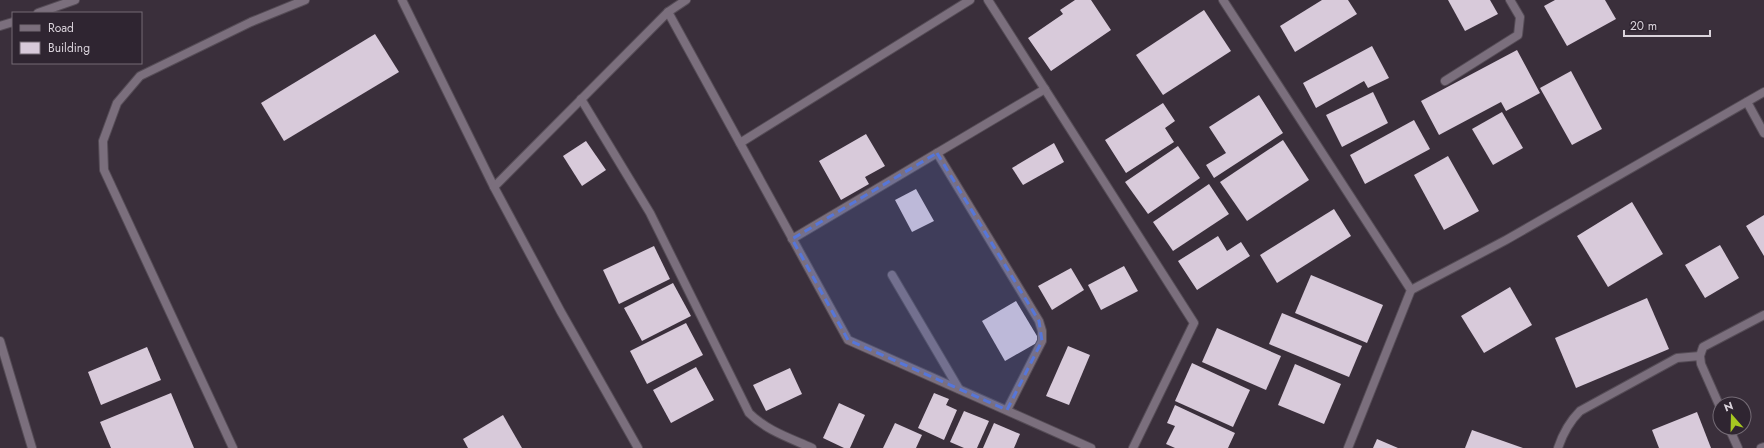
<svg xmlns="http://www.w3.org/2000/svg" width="1764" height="448" font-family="Jost,sans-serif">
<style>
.building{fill:#d8cada}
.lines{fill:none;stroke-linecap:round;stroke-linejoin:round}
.street-casing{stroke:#554c56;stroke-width:10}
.street{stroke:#7b6f7d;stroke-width:8}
.marked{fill:#5676d9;fill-opacity:0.2;stroke:#5676d9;stroke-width:3;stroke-dasharray:8 5;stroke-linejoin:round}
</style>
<rect width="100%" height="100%" fill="#3a2f3b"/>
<!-- building -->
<g class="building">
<path d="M1075,0h16l20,30 -60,41 -23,-33 35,-24 -3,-4z"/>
<path d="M1322,0h26l9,14 -62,38 -15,-26z"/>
<path d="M1448,0h42l8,14 -33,17z"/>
<path d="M1555,0h50l11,19 -49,27 -23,-40z"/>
<path d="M1204,10l27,41 -68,44 -27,-40z"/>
<path d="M375,34l24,38 -115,69 -23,-38z"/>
<path d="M1372,46l17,32 -21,10 -4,-7 -48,27 -13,-25z"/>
<path d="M1517,50l23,43 -34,18 -5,-9 -62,33 -18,-34z"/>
<path d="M1571,71l31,58 -30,16 -32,-57z"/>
<path d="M1373,92l15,31 -46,24 -16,-32z"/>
<path d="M1259,95l24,38 -69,45 -8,-13 20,-12 -17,-26z"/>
<path d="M1163,103l12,18 -10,7 9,14 -48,31 -21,-33z"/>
<path d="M1502,112l21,36 -30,17 -21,-36z"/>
<path d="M1414,120l16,29 -65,35 -15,-29z"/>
<path d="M866,134l19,32 -20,11 4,7 -28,16 -22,-39z"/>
<path d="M1283,140l26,40 -62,41 -27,-39z"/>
<path d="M586,141l20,29 -24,16 -19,-30z"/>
<path d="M1054,143l10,19 -41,23 -11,-17z"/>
<path d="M1178,146l22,32 -52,36 -23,-32z"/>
<path d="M1448,156l31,55 -35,19 -30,-55z"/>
<path d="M1209,184l20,30 -56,37 -20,-29z"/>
<path d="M916,189l18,32 -22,11 -17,-32z"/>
<path d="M1632,202l31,52 -55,33 -31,-51z"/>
<path d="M1334,209l17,27 -74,47 -17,-28z"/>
<path d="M1764,215v41l-18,-30z"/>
<path d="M1218,236l9,15 14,-9 9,14 -53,34 -19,-29z"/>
<path d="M1720,245l19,33 -34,20 -20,-33z"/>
<path d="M654,246l16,33 -51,25 -16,-34z"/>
<path d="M1124,266l14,25 -37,19 -13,-25z"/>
<path d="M1071,268l13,22 -32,20 -14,-24z"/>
<path d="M1311,275l72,30 -16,38 -72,-30z"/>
<path d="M673,283l18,33 -49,25 -18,-33z"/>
<path d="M1510,287l22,38 -48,28 -23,-37z"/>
<path d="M1647,298l22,51 -93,39 -21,-50z"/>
<path d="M1016,301l24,40 -35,20 -23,-40z"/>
<path d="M1282,313l80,33 -13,31 -80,-33z"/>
<path d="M686,323l17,32 -56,29 -17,-33z"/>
<path d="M1217,328l64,28 -15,34 -64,-28z"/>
<path d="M1068,346l22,9 -21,50 -23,-9z"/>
<path d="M147,347l14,33 -60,25 -13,-33z"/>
<path d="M1192,363l58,27 -17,37 -58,-26z"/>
<path d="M1295,364l46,20 -17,40 -46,-19z"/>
<path d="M696,367l18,33 -43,23 -18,-33z"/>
<path d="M790,368l12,26 -36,17 -13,-26z"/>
<path d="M171,393l23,55h-83l-11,-26z"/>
<path d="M934,393l15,6 -3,6 11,5 -13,30 -26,-12z"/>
<path d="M839,403l26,12 -15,33h-6l-21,-10z"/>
<path d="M1175,405l60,28 -7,15h-53l-9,-4 9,-18 -8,-3z"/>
<path d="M964,411l25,10 -12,27h-13l-14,-6z"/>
<path d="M1697,412l14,36h-52l-7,-18z"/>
<path d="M503,415l19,33h-54l-5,-9z"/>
<path d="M895,423l27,12 -6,13h-33z"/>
<path d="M994,423l26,11 -6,14h-31z"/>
<path d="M1472,430l51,18h-58z"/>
<path d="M1377,439l21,9h-25z"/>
</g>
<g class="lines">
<defs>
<g id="street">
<path d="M402,0l92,187 67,125 77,136"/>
<path d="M988,0l206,323 -61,125"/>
<path d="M1223,0l188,290 -63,158"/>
<path d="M668,12l180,328 243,108"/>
<path d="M38,13l37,-13"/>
<path d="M0,26l13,-4"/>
<path d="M1445,81l73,-46 2,-18 -10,-17"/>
<path d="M581,99l69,114 99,200c18,18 41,25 63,35"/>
<path d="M1747,102l17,31"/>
<path d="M740,143l230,-143"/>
<path d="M937,153l102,168 3,10v10l-35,69"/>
<path d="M494,187l174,-175 18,-12"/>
<path d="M792,239l253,-150"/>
<path d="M892,275l67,114"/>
<path d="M1411,290l95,-50 258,-148"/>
<path d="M0,341l32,107"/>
<path d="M1720,407l-19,-43 -1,-8 3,-9 61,-32"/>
<path d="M1729,428l9,20"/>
<path d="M233,448l-129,-278 -1,-29 14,-38 23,-27 111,-54 54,-22"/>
<path d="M1558,448c5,-15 11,-26 22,-37l97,-53 23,-2"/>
<path d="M1761,448l3,-1"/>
</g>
</defs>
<!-- street casing -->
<use href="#street" class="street-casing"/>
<!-- street -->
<use href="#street" class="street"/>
</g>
<!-- marked area -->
<path class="marked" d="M937,153l102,168 3,20 -35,69 -159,-70 -56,-101z"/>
<!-- legend -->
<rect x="12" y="12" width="130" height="52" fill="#2f2531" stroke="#746b75"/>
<rect x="20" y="25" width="20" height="6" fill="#7b6f7d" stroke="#746b75"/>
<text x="48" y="32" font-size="12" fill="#dbd4dc">Road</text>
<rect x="20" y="42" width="20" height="12" fill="#d8cada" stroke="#746b75"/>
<text x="48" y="52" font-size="12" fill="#dbd4dc">Building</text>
<!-- north arrow -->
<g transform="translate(1732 416) rotate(340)"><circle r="19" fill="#2f2531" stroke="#746b75"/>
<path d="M0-3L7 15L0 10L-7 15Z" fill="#a6c821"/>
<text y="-6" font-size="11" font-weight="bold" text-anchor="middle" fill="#dbd4dc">N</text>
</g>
<!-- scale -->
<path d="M1624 30v6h86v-6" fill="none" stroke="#dbd4dc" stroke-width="2"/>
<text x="1630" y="30" font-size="12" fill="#dbd4dc" stroke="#2f2531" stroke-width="3" paint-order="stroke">20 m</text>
</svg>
